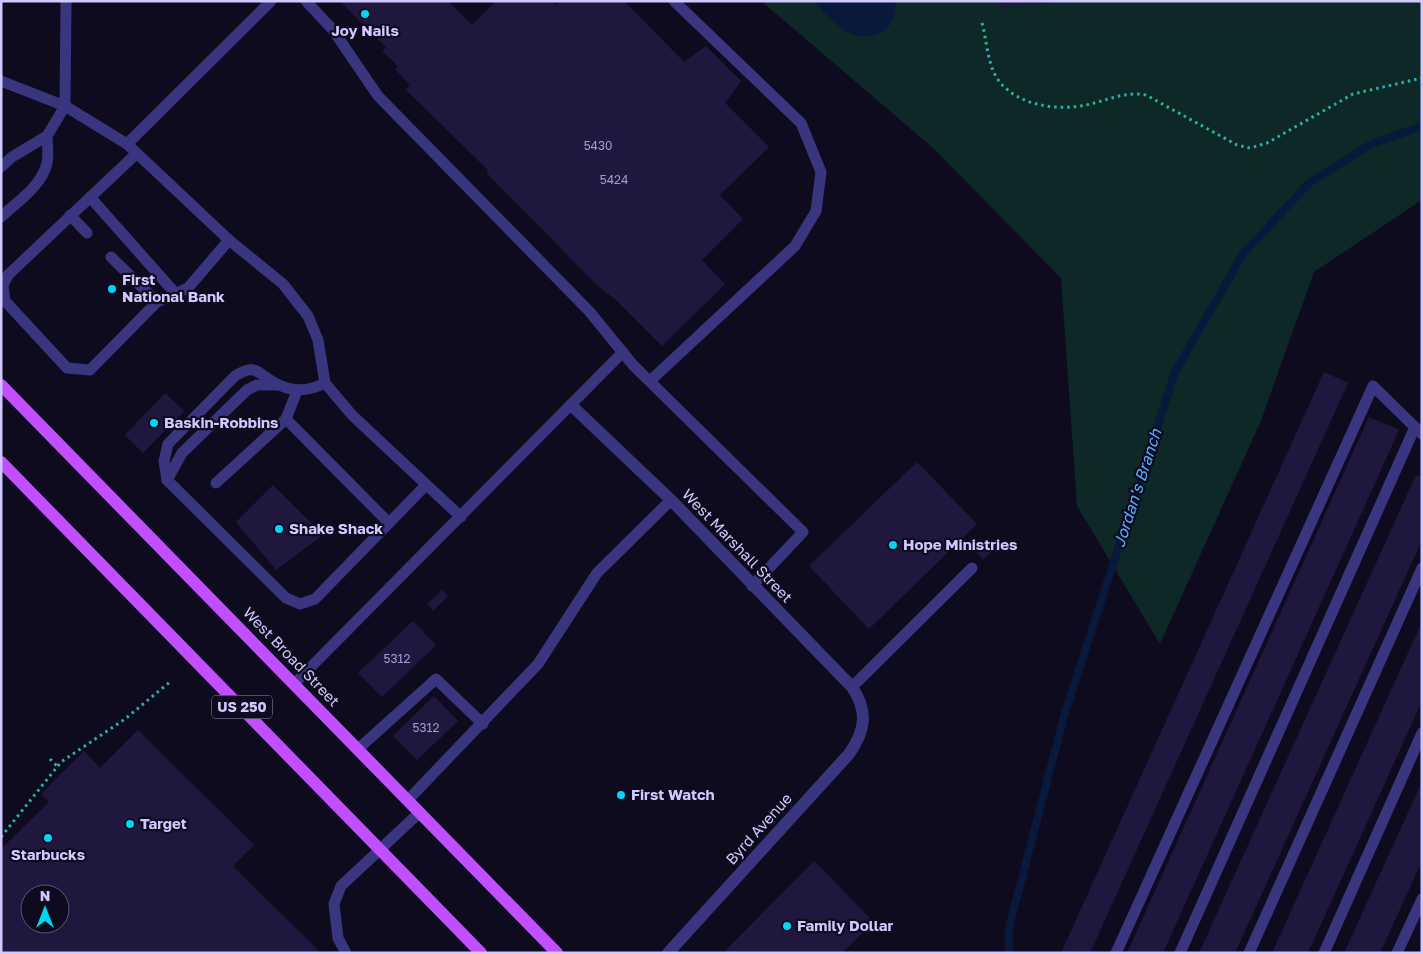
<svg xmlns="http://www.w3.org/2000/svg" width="1423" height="954" font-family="'Golos Text',sans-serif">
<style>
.green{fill:#0e2828}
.water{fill:#08193b}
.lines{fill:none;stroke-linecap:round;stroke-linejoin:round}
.stream{stroke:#08193b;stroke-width:8}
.building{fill:#20173f;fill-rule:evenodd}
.path{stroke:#2ab1ac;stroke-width:3;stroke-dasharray:2.5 4;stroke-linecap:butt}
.lane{stroke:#39357e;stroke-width:11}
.street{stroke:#39357e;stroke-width:12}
.primary{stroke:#c14fff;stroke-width:12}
.poi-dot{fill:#00d6f3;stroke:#0f0b1e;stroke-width:2}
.labels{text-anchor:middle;stroke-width:4.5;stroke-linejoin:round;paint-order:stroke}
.number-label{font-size:12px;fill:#a49ccf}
.shield{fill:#0f0b1e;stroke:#968fbc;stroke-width:1}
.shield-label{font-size:14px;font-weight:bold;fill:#d0c8ff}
.poi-label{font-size:15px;font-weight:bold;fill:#d0c8ff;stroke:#0f0b1e;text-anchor:start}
.street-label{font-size:15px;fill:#d0c8ff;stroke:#0f0b1e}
.water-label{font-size:16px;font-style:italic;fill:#56aeff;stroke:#0f0b1e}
</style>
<rect width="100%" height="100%" fill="#0f0b1e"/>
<!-- green -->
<path class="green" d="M761,1h661v199l-108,72 -54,151 -100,221 -83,-138 -16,-228 -128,-130z"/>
<!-- water -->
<path class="water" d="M814,1h82c0,12 -3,25 -14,31 -29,15 -50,-11 -68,-31z"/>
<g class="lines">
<!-- stream -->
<path class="stream" d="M1009,953v-25l55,-212 111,-344 68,-118 66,-71 62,-39 51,-18"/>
</g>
<!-- building -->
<g class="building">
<path d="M340,1h108l24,24 24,-24h58l3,4 3,-4h64l60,61 22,-16 35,35 -16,22 44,44 -49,48 23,24 -41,41 23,24 -63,62 -46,-46 -17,-13 -97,-98 -16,-17 2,-2 -82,-80 4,-5 -15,-16 3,-3 -16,-15 4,-4z"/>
<path d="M998,1h59v2l-59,4z"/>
<path d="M1324,372l24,11 -258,570h-29z"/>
<path d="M165,393l19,18 -41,42 -18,-18z"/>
<path d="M1369,417l30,13 -236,523h-36z"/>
<path d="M917,462l60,62 -108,105 -60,-63z"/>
<path d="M1416,475l6,2v63l-187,413h-36z"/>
<path d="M273,485l50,50 -47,35 -40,-48z"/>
<path d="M989,540l7,8 -13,12 -7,-8z"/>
<path d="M442,590l6,6 -15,15 -6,-7z"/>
<path d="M413,621l23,24 -54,52 -24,-24z"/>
<path d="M1422,622v79l-114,252h-36z"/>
<path d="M434,696l24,25 -41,39 -24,-24z"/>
<path d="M138,730l116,115 -21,21 88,87h-320v-104l48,-47 -8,-8 43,-43 16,17zM30,894h30v30h-30z"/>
<path d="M1422,782v79l-42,92h-36z"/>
<path d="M814,861l60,61 -32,31h-119z"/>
</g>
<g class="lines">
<!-- path -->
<g class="path">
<path d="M982,23c4,15 5,31 10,45 13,36 62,44 94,37 20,-4 38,-14 60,-10l91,50 13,3 17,-5 86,-49 69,-16"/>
<path d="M50,759l7,7"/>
<path d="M1,837l60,-75 64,-43 46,-38"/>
</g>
<!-- lane -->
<g class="lane">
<path d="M306,1l27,29 45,66 211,215 44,54 170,167 -51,54"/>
<path d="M1,81l64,25 62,38 102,96 54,44 25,32 10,24 7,43 27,32 109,102"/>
<path d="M127,144l144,-143"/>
<path d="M136,154l-128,121 -5,10 2,16 62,67 23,2 67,-68 31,-14 41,-48"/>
<path d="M1,167l11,-10 35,-21 18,-30 1,-105"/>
<path d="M90,197l85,96"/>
<path d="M70,215l17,18"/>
<path d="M1,217c16,-15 41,-31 46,-54 2,-8 0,-19 0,-27"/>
<path d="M111,257l46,45"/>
<path d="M650,381l145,-135 21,-35 5,-39 -20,-49 -127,-122"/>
<path d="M325,383c-19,10 -37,9 -55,-3 -5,-3 -11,-9 -17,-10 -7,-1 -13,3 -18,6l-67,68 -4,17 3,19 119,118 14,6 15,-5 111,-114"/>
<path d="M286,419l103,104"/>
<path d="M167,480l15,-27 65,-63 10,-5h20"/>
<path d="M216,483l70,-64 11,-28"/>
<path d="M294,684l329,-332"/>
<path d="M852,687l120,-119"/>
<path d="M358,749l78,-70 47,45"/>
<path d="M408,800l130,-136 59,-91 74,-73"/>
<path d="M346,953l-8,-15 -4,-34 7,-18 79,-74"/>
<path d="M1116,953l257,-567 49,48"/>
<path d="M1180,953l235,-526"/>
<path d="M1249,953l173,-385"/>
<path d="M1324,953l98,-220"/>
<path d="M1397,953l25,-54"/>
</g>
<!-- street -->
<path class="street" d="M571,405l100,95 181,187c16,24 14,43 -3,67l-181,199"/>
<!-- primary -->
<g class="primary">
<path d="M1,385l556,568"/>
<path d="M1,462l480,491"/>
</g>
</g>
<!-- markers -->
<g class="poi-dot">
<circle cx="365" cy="14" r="5"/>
<circle cx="112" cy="289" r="5"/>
<circle cx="154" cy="423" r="5"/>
<circle cx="279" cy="529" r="5"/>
<circle cx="893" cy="545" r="5"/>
<circle cx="621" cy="795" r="5"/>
<circle cx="130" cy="824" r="5"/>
<circle cx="48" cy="838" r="5"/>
<circle cx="787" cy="926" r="5"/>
</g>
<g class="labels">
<!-- number labels -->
<g class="number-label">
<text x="598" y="150">5430</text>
<text x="614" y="184">5424</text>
<text x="397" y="663">5312</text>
<text x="426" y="732">5312</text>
</g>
<!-- shield labels -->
<rect class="shield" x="212" y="695.5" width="60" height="23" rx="4"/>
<g class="shield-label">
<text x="242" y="712">US 250</text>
</g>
<!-- poi labels -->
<g class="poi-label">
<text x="365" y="36" text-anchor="middle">Joy Nails</text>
<text x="122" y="285">First<tspan x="122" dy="17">National Bank</tspan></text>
<text x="164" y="428">Baskin-Robbins</text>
<text x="289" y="534">Shake Shack</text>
<text x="903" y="550">Hope Ministries</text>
<text x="631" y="800">First Watch</text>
<text x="140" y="829">Target</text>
<text x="48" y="860" text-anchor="middle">Starbucks</text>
<text x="797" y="931">Family Dollar</text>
</g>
<!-- street labels -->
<g class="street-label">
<text transform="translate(737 546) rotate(46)" y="5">West Marshall Street</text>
<text transform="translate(291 657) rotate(46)" y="5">West Broad Street</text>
<text transform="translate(759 829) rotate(-48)" y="5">Byrd Avenue</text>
</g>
<!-- water labels -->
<g class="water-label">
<text transform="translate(1137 488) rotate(-72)" y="6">Jordan's Branch</text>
</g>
</g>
<!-- border -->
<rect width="1423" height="954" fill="none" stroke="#d0c8ff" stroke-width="5"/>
<!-- north arrow -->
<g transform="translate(45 909)"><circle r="24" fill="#0f0b1e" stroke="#5c5778"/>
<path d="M0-4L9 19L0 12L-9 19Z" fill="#00d6f3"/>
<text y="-8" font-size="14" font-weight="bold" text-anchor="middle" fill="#d0c8ff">N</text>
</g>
</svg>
